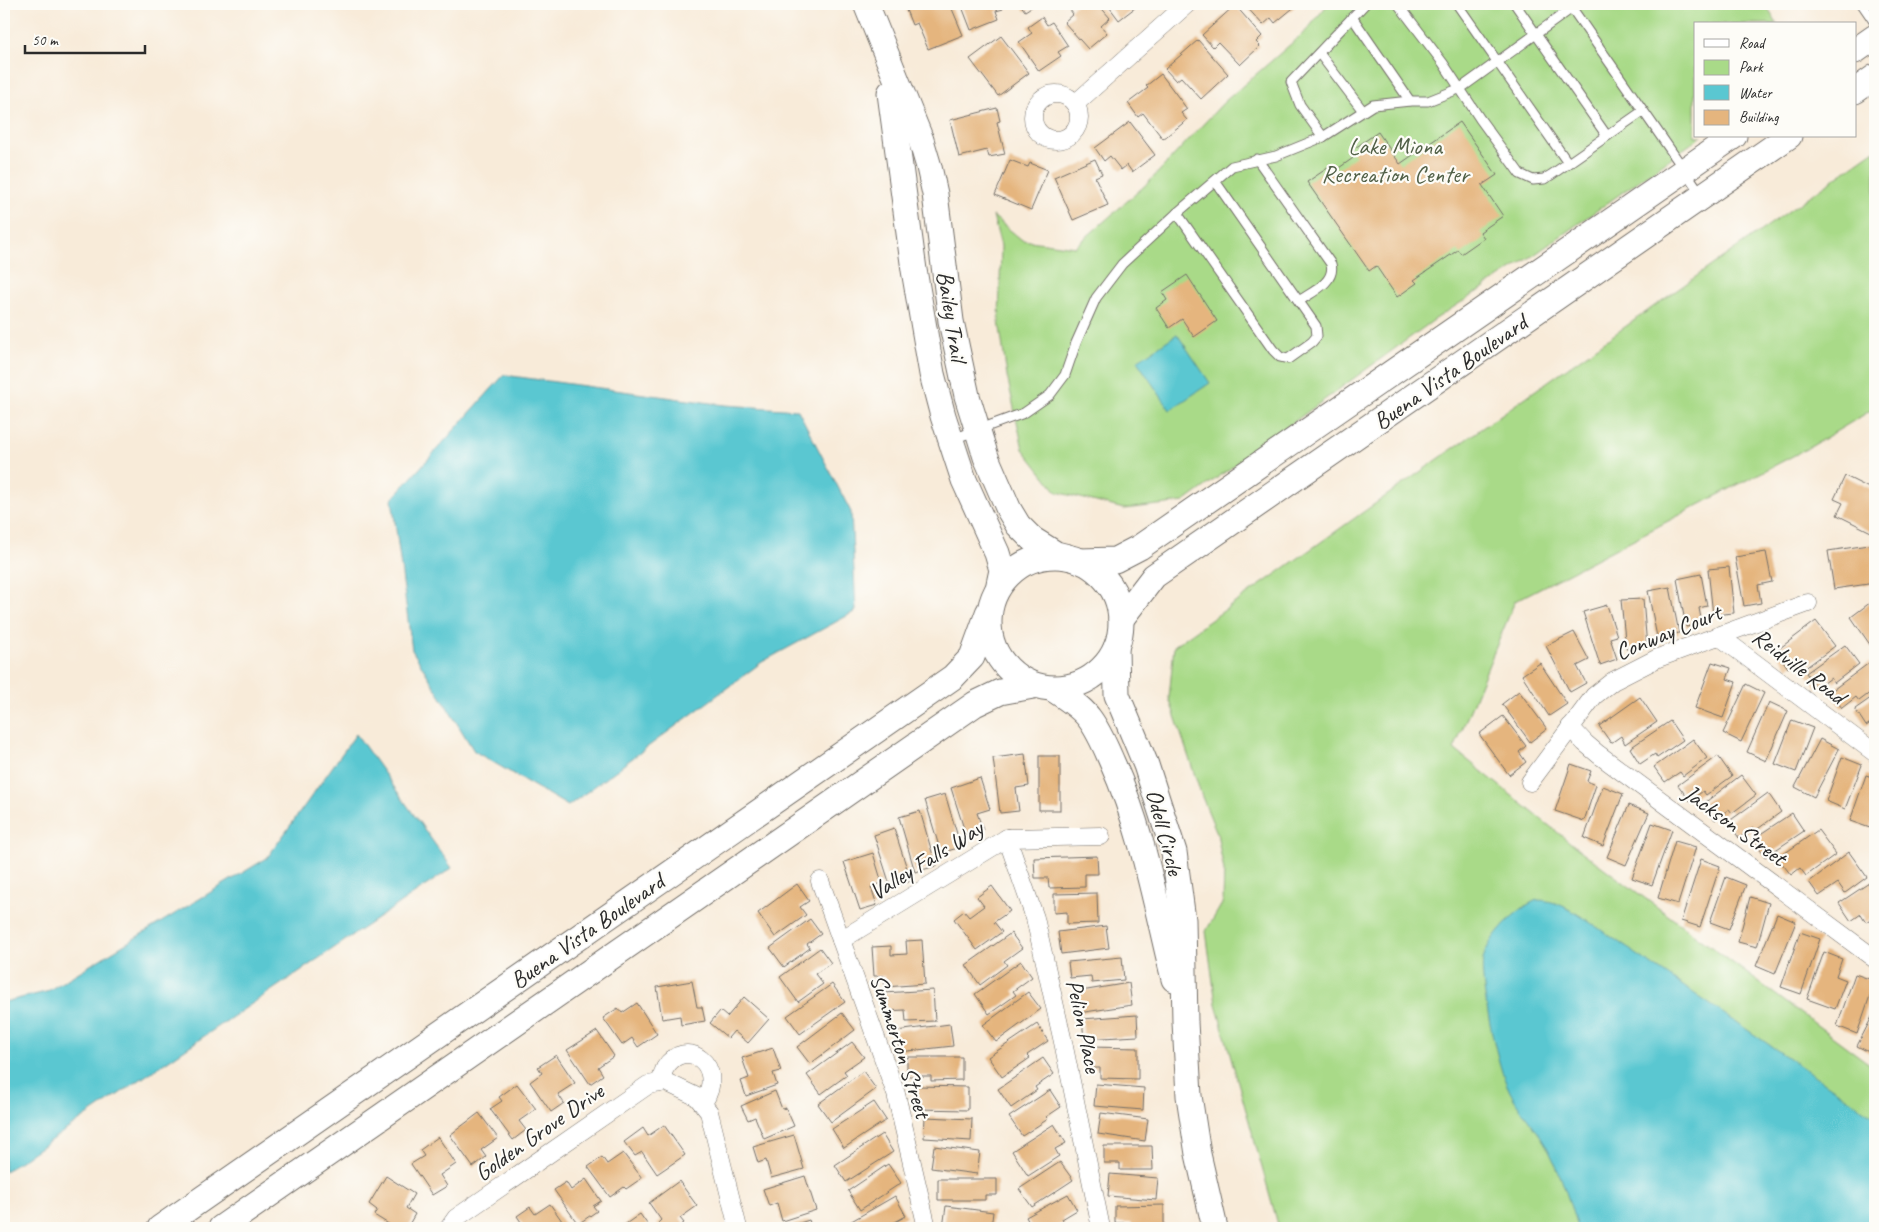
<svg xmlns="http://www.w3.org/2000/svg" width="1879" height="1232" font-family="Caveat,sans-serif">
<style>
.green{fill:#a9da88;stroke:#6a825a}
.water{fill:#5ac7d1;stroke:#42797e}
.building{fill:#e5b57e}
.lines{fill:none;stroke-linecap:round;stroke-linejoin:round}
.lane-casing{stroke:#736e68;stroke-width:11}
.street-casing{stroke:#736e68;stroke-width:19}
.secondary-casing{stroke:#736e68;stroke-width:27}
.lane{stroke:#fff;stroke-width:9}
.street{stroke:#fff;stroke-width:18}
.secondary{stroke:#fff;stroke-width:25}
.labels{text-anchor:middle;stroke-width:4.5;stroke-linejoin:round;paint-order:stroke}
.park-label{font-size:24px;fill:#516047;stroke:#fdfcf7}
.street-label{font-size:24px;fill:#2b2b2b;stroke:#fdfcf7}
</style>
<rect width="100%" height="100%" fill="#fdfcf7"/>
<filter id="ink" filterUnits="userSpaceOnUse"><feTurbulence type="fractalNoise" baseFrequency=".02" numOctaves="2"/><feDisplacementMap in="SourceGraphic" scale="10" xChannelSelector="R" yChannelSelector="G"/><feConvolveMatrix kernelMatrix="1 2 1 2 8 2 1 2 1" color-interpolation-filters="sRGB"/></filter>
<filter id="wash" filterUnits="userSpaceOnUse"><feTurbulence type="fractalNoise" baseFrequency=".0096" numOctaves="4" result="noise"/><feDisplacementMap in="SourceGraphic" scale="20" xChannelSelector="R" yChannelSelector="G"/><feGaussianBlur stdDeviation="1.12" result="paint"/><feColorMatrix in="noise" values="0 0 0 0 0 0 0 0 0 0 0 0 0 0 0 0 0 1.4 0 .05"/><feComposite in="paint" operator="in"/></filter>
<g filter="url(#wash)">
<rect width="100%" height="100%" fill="#f8ebd9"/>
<!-- green -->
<g class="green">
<path d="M1328,4h437l12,20h-82v112h7l-168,119 -100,65 -250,182 -60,7 -67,-17 -34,-43 -16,-73 -8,-55 2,-75 -8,-30 29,24 53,7 75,-66 74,-79 83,-72z"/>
<path d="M1875,150v258l-63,38 -297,155 -61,148 123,99 298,220v160h-596l-63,-224 -10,-73 17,-29 1,-31 -7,-38 -15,-36 -33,-99 5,-52z"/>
</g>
<!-- water -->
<g class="water">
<path d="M1177,334l33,49 -40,27 -33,-49z"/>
<path d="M504,375l221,30 73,5 53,102 5,99 -94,51 -194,144 -94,-55 -62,-101 -20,-151z"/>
<path d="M356,734l96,134 -448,304v-170l42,-10 221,-134z"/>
<path d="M1537,900c17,0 31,8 45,17l293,200v111h-298c-7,-25 -15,-51 -27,-75 -11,-25 -34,-44 -44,-70 -9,-21 -27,-102 -23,-123 4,-22 34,-52 54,-60z"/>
</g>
<g id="blocks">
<!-- building -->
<g class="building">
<path d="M921,4h29l13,31 -35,14 -11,-26 -5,2 -6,-15z"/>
<path d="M961,4h40l2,5 -7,2 3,8 -28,11z"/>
<path d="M1020,4h16l-11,7z"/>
<path d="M1077,4h21l12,14 -9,8 6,7 -19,16 -24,-27 9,-8 -3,-4z"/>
<path d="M1107,4h33l-21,16z"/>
<path d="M1244,4h54l-23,19 -4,-5 -8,7z"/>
<path d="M1235,5l27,31 -6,6 4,4 -20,19 -22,-23 -5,5 -11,-12z"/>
<path d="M1042,17l5,8 5,-3 16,24 -10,6 3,4 -22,15 -20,-29 13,-9 -4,-6z"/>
<path d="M1001,36l28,37 -31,23 -28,-37z"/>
<path d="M1198,40l30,34 -27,25 -20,-22 -5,4 -11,-12z"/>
<path d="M1161,74l26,35 -6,4 6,7 -24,19 -20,-26 -5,4 -10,-14 20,-15 -2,-2z"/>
<path d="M997,108l3,13 -3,1 8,32 -16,3 -2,-7 -28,7 -9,-37z"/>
<path d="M1130,122l25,33 -23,17 -5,-7 -6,5 -11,-14 -6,5 -9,-13z"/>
<path d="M1460,122l37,53 -15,10 21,31 -23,16 4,6 -23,16 -3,-4 -44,30 3,3 -20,14 -21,-31 -7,5 -62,-89 25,-17 4,5 20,-14 -4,-6 26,-18 22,32z"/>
<path d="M1095,159l7,15 -7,3 13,28 -35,15 -19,-43z"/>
<path d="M1010,160l18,7 2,-4 18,7 -17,40 -36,-15z"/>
<path d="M1187,275l30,46 -23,16 -12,-18 -13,9 -13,-20 11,-8 -5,-8z"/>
<path d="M1845,476l30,15v43l-38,-19 6,-12 -9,-4z"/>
<path d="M1875,544v39l-41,6 -6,-38z"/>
<path d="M1766,552l6,30 -14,3 3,18 -17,3 -9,-49z"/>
<path d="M1729,567l5,46 -21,2 -5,-46z"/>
<path d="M1701,574l6,32 -8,2 3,16 -16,3 -9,-48z"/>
<path d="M1670,587l9,46 -22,4 -9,-46z"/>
<path d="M1643,599l4,48 -21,2 -5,-49z"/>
<path d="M1875,599v48l-2,2 -22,-32z"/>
<path d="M1607,605l10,31 -7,2 7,21 -17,6 -17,-53z"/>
<path d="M1816,621l19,25 -31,23 -6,-8 -10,7 -12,-17z"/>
<path d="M1574,632l15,28 -12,6 9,17 -16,9 -24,-46z"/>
<path d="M1845,645l14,19 -25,19 -3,-5 -14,10 -11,-15z"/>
<path d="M1712,662l19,6 -4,11 9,3 -13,36 -28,-10z"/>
<path d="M1540,663l27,41 -18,12 -27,-41z"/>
<path d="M1869,663l6,9v17l-16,12 -3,-4 -14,11 -12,-16z"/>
<path d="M1746,684l18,9 -23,49 -18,-9z"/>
<path d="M1519,691l28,38 -17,13 -28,-38z"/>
<path d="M1875,695v25l-9,6 -11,-17z"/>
<path d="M1640,697l17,25 -32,22 -4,-8 -10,7 -12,-17z"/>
<path d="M1769,702l19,9 -22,50 -19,-9z"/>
<path d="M1503,716l23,30 -7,6 7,10 -17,13 -30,-41z"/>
<path d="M1792,720l21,8 -17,44 -21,-8z"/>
<path d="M1670,721l13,19 -26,18 -2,-4 -15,10 -10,-16z"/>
<path d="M1693,739l14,19 -24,18 -3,-4 -15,10 -11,-15z"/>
<path d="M1820,739l19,10 -25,48 -19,-10z"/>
<path d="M1025,754l4,32 -13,2 3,23 -19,2 -7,-55z"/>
<rect x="1039" y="756" width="21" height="54"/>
<path d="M1718,756l14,20 -26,19 -3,-4 -13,10 -12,-16z"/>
<path d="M1842,757l20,8 -17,44 -19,-8z"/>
<path d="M1571,764l20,7 -4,10 9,4 -12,36 -29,-10z"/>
<path d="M1741,775l15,20 -24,18 -3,-4 -14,11 -12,-16z"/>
<path d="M1866,775l9,3v35l-5,15 -20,-7z"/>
<path d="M980,778l10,31 -13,4 6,17 -17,5 -15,-47z"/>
<path d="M1603,786l20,8 -20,52 -19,-8z"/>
<path d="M1768,793l13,19 -26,19 -2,-3 -14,10 -11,-16z"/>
<path d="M945,794l16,53 -20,6 -16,-53z"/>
<path d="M1629,805l20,8 -23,52 -19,-8z"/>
<path d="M920,811l16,55 -21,6 -16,-55z"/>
<path d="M1792,813l12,18 -39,26 -12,-18z"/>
<path d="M1652,823l20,7 -20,55 -20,-7z"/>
<path d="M894,828l17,53 -20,7 -17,-53z"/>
<path d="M1818,830l18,24 -30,22 -6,-8 -9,7 -13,-17z"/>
<path d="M1675,841l21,6 -18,57 -20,-6z"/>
<path d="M1849,852l18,25 -22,16 -7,-10 -19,13 -10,-14z"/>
<path d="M873,853l9,30 -11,4 6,18 -17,5 -16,-48z"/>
<path d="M1097,856l1,18h-13v13l-36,1 -1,-10h-13l-1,-20z"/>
<path d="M1701,859l19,7 -20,61 -19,-6z"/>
<path d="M1726,877l20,8 -17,44 -19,-7z"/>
<path d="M1875,879v37l-9,6 -5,-8 -10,7 -12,-18z"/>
<path d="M797,884l12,17 -9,6 6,8 -31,22 -17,-24z"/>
<path d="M992,886l18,25 -16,11 8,10 -25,18 -23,-31 10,-8 5,6 15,-11 -7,-9z"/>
<path d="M1097,893l1,30 -31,1v-12l-13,1v-19z"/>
<path d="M1750,897l19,6 -12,44 -19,-5z"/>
<path d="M1777,914l19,8 -21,52 -19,-8z"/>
<path d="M810,919l11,15 -14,10 3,4 -26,19 -14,-19z"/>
<path d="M1106,926l3,22 -48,6 -3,-22z"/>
<path d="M1800,932l20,7 -19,55 -20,-7z"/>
<path d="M1011,933l11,15 -18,13 3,4 -27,20 -14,-20z"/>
<path d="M922,940l3,44 -40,3 -1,-11h-10l-2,-29 19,-1v9l16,-1 -1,-13z"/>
<path d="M820,948l11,15 -16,11 8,10 -25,18 -18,-25z"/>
<path d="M1824,952l18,7 -6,17 10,4 -11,29 -28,-10z"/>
<path d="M1122,957l2,23 -32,3 -1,-7 -21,2 -2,-16z"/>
<path d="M1021,961l11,16 -19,14 3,4 -27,19 -14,-20z"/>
<path d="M1855,974l20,7 -18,53 -20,-8z"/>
<path d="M692,981l5,26h5l3,14 -24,4 -1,-9 -18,3 -5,-32z"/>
<path d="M1129,983l3,22 -54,8 -3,-21z"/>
<path d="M832,984l13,18 -45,32 -13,-18z"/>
<path d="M933,990l2,31 -29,1 -1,-12 -21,1 -1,-18z"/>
<path d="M1028,992l13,17 -45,33 -13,-17z"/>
<path d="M744,997l25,22 -21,24 -14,-12 -6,7 -18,-15 10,-12 7,6z"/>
<path d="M637,1003l20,31 -19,13 -6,-9 -10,7 -19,-27 15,-10 4,5z"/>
<path d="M1875,1011v44l-18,-9z"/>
<path d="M842,1013l13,17 -45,34 -13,-17z"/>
<path d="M1137,1015l1,21 -54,3 -2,-20z"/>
<path d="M950,1024l3,22 -54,6 -3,-21z"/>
<path d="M1037,1024l11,17 -21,14 3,3 -28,19 -14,-20z"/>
<path d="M597,1031l17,25 -16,11 5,8 -13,9 -23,-34z"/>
<path d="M852,1042l12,15 -20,14 3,4 -26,19 -14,-19z"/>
<path d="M1089,1047l49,1v31l-38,-1v-10h-11z"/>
<path d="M773,1048l8,23 -8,2 4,12 -31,11 -5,-15 8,-3 -7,-20z"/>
<path d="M556,1055l19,28 -17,11 6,9 -13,9 -21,-30 12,-9 -4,-6z"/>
<path d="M907,1057h55v23l-31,1v-5h-24z"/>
<path d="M1043,1058l11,16 -19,13 2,3 -26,18 -13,-19z"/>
<path d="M863,1071l13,18 -45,33 -13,-18z"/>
<path d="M517,1084l19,25 -17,12 7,9 -13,10 -23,-31 12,-8 -3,-4z"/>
<path d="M1096,1084l48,4 -1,22 -49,-4z"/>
<path d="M916,1086l52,1v23l-52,-1z"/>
<path d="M1050,1090l11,17 -15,10 2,2 -26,17 -13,-19z"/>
<path d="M775,1091l7,18 4,-1 8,18 -30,13 -9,-22 -7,3 -7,-14z"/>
<path d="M874,1102l12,18 -42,28 -12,-19z"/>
<path d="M479,1113l19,25 -17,12 5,7 -13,10 -23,-32z"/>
<path d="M1101,1113l47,6 -3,22 -47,-7z"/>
<path d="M925,1117l47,2 -1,22 -47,-3z"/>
<path d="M1054,1124l12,19 -11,6 4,7 -31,20 -16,-25z"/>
<path d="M664,1125l21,30 -28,19 -15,-22 -7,4 -11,-14 19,-14 5,8z"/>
<path d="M882,1134l11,18 -47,30 -11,-17z"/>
<path d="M794,1135l10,34 -33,9 -5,-18 -8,3 -5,-16z"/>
<path d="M438,1137l18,27 -16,11 7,11 -15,9 -21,-31 13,-8 -4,-6z"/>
<path d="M934,1146l46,6 -3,22 -46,-6z"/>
<path d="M1104,1146h48l1,24h-33v-7h-16z"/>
<path d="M623,1153l19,25 -16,11 -2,-2 -14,10 -22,-30 14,-10 5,7z"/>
<path d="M1060,1162l13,18 -41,27 -13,-18z"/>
<path d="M888,1164l13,19 -41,27 -12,-19z"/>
<path d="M1110,1174l48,4 -2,22 -48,-4z"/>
<path d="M386,1176l28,18 -8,14 9,6 -8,14h-12l-21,-13 3,-5 -8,-6z"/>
<path d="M805,1176l11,34 -34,11 -5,-18 -8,3 -6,-17z"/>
<path d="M586,1179l15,22 -8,5 4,5 -19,13 -24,-34 12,-8 5,8z"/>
<path d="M938,1179h59v16h-12v5h-47z"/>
<path d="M679,1181l18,25 -17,12 4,5 -7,5h-17l-3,-4 4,-4 -12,-17z"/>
<path d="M1068,1194l9,16 -15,9 2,4 -11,5h-21l-6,-11z"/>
<path d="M895,1196l11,20 -22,12h-34l-2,-5z"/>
<path d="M550,1204l17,24h-42l-8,-12 13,-9 5,7z"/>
<path d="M1164,1205v23h-32v-5h-17v-17z"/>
<path d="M946,1206l47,6 -2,16h-48z"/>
<path d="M640,1214l10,14h-30z"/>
<path d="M809,1220l3,8h-28z"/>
</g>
</g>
</g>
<g filter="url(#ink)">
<use href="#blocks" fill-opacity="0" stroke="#736e68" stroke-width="1"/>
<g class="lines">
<defs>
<g id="lane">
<path d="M1398,4l45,59 37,56 40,55 13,6 11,-1 7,-4 92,-64"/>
<path d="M1457,4l111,159"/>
<path d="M1515,4l92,132"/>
<path d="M1569,4l132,190"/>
<path d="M1862,4l13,19"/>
<path d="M1352,17l58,84"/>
<path d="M1319,53l44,58"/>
<path d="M1323,137l-23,-32 -9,-23 74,-78"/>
<path d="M1257,159l74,105c5,18 -19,28 -32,37"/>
<path d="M1177,213l96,137 7,7 8,2 24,-17 5,-6 -1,-10 -101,-145"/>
<path d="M953,439l71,-26 26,-18 15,-20 11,-32 20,-45 26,-34 55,-51 55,-47 44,-10 47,-19 50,-32 37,-4h18l33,-13 111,-80"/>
</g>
<g id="street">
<circle cx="1056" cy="117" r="23"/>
<path d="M1075,104l112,-100"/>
<path d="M1719,636l156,117"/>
<path d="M1570,727l15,16 13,11 277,205"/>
<path d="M1530,782l64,-86 19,-15 45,-23 150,-55"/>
<path d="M1007,838l28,80 28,124 38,186"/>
<path d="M820,881l76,213 31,134"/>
<path d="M841,940l166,-102 94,-2"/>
<path d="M660,1083c2,-5 3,-11 5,-15 20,-33 63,-2 38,35"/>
<path d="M449,1228l7,-10 192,-133 18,-3 31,15 12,15 29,116"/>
</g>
<g id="secondary">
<path d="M866,4l55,136 8,27 6,27 16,127 16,75 19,61 23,53 9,15 14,14 24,15 12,3"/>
<path d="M1855,51l20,-14"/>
<path d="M1855,91l20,-14"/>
<path d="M890,93l24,177 18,104 11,42 21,64 33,73 5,17 -3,14"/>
<circle cx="1055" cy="622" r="66"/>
<path d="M1081,561l34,-1 25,-13 594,-411"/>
<path d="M1121,619l33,-43 635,-440"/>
<path d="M1116,648l1,47 29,70 28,87 9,68 2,102 4,74 9,58 17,74"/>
<path d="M1053,689c12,8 27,17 36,29 10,13 16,28 23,44 31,69 44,144 62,217"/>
<path d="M160,1228l793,-551 19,-20 16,-44"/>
<path d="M221,1228l754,-524 25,-12 33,-6"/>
</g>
</defs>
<!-- lane casing -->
<use href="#lane" class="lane-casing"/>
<!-- street casing -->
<use href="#street" class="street-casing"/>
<!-- secondary casing -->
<use href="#secondary" class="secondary-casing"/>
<!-- lane -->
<use href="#lane" class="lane"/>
<!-- street -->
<use href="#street" class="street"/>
<!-- secondary -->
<use href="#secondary" class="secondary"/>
</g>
</g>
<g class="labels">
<!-- park labels -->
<g class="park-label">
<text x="1395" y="154">Lake Miona<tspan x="1395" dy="28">Recreation Center</tspan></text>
</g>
<!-- street labels -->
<g class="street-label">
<text transform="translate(952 316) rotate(81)" y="8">Bailey Trail</text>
<text transform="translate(1450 372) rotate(-35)" y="8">Buena Vista Boulevard</text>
<text transform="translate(1668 632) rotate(-22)" y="8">Conway Court</text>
<text transform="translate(1799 666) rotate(37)" y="8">Reidville Road</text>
<text transform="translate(1735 825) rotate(36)" y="8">Jackson Street</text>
<text transform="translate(1165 832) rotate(75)" y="8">Odell Circle</text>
<text transform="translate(926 860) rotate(-32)" y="8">Valley Falls Way</text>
<text transform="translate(587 931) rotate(-35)" y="8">Buena Vista Boulevard</text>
<text transform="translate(1084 1026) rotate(78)" y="8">Pelion Place</text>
<text transform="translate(901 1046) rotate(72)" y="8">Summerton Street</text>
<text transform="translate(539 1132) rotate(-35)" y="8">Golden Grove Drive</text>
</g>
</g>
<!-- margin -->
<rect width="1879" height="1232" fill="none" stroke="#fdfcf7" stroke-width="20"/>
<!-- legend -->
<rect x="1694" y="22" width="162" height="115" fill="#fdfcf7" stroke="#a9a8a5"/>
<rect x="1704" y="39" width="25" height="8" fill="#ffffff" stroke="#a9a8a5"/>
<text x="1739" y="48" font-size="15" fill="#2b2b2b">Road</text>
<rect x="1704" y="60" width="25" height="15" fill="#a9da88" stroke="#a9a8a5"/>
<text x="1739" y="72" font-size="15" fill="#2b2b2b">Park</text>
<rect x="1704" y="85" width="25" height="15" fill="#5ac7d1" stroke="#a9a8a5"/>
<text x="1739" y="98" font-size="15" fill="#2b2b2b">Water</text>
<rect x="1704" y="110" width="25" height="15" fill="#e5b57e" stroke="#a9a8a5"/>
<text x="1739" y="122" font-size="15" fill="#2b2b2b">Building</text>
<!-- scale -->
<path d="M25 45v8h120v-8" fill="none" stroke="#2b2b2b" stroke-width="2.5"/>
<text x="32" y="45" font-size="15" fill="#2b2b2b" stroke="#fdfcf7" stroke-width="4" paint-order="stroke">50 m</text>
</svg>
